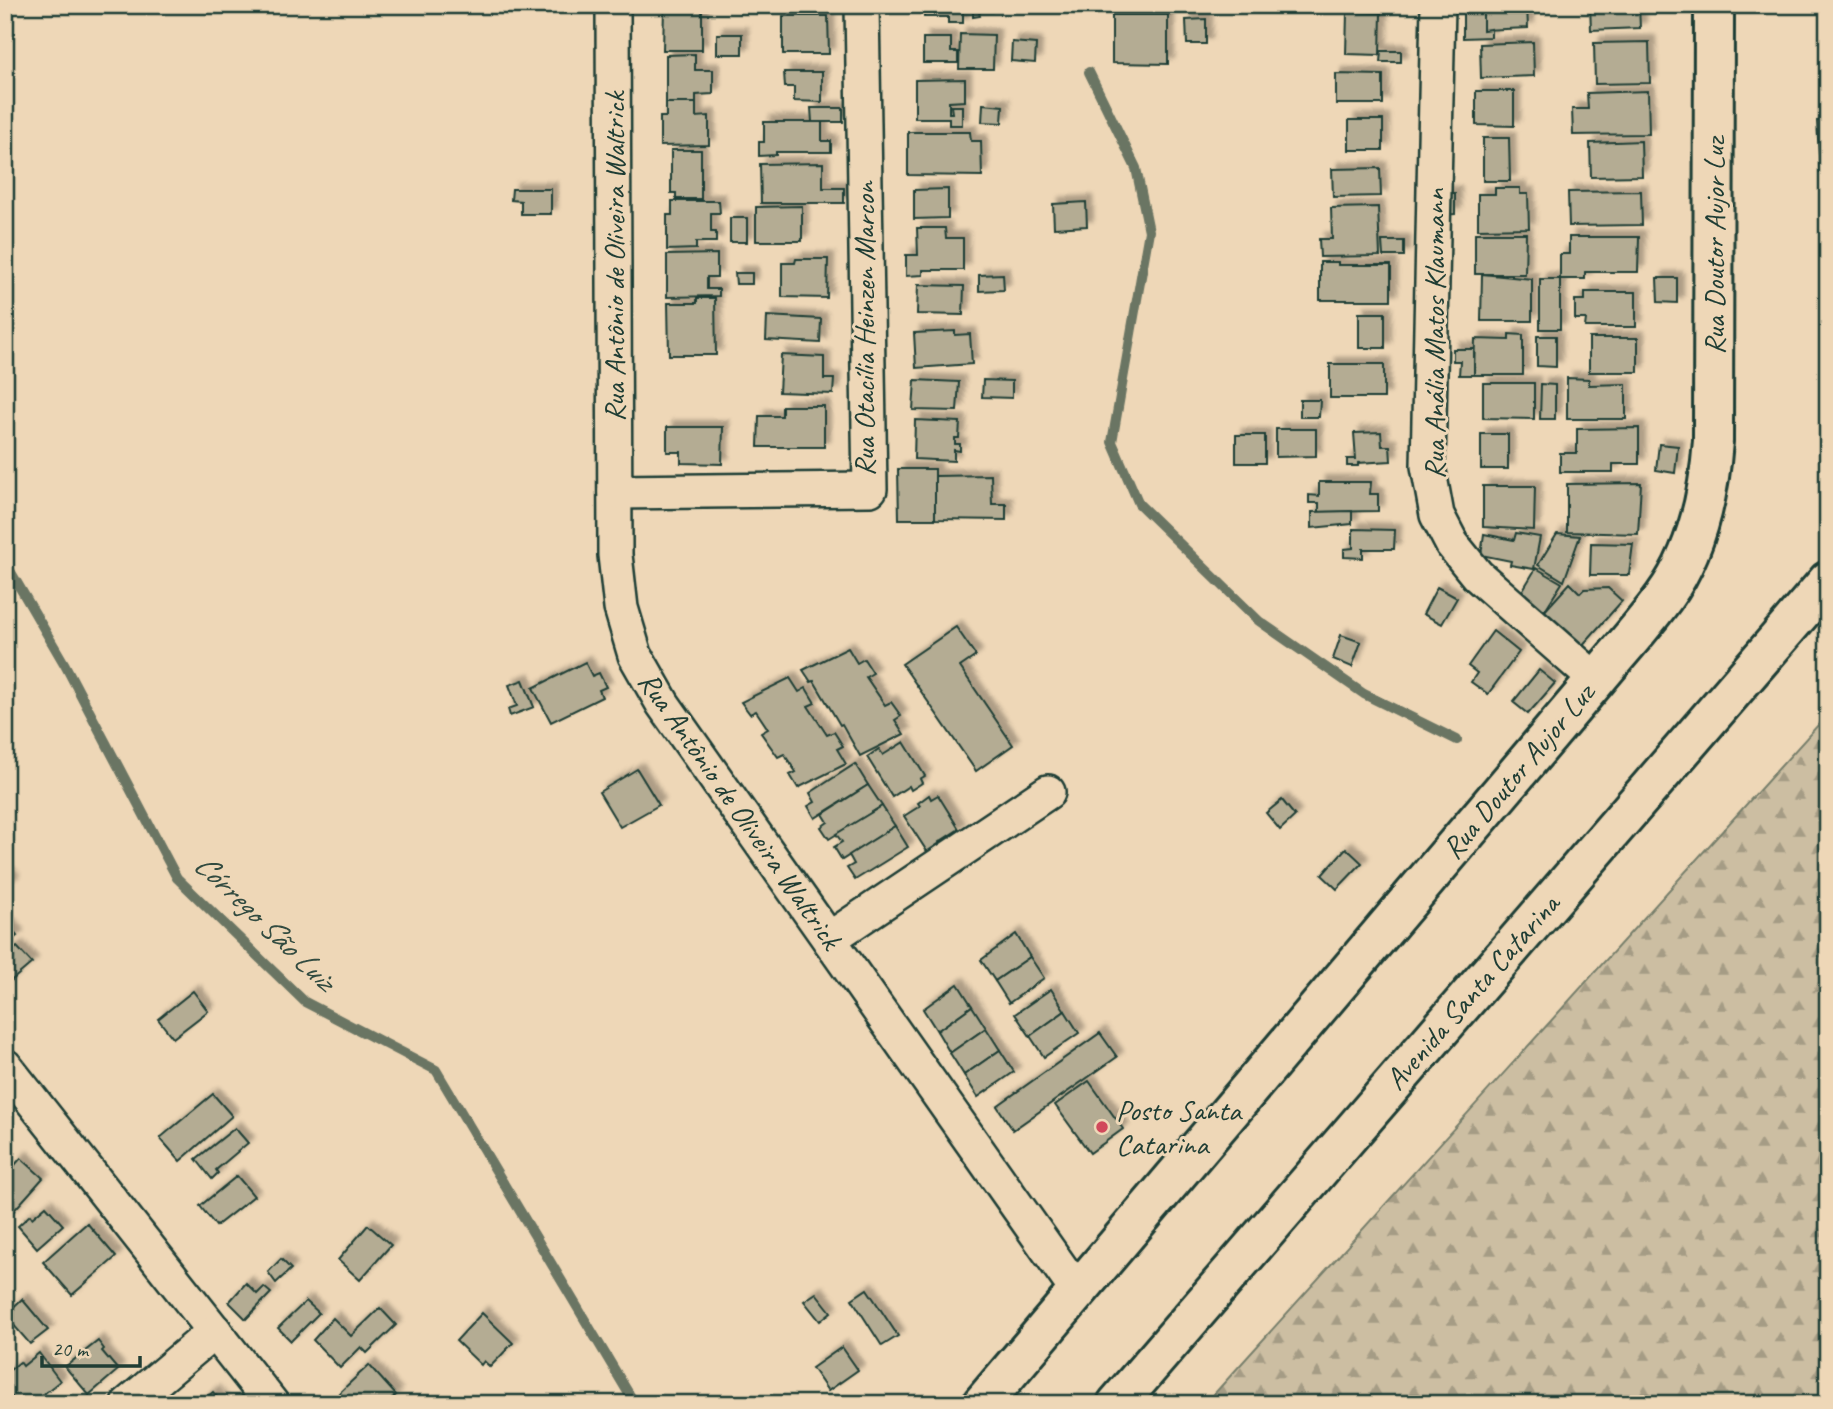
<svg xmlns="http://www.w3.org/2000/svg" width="1833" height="1409" font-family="Caveat,sans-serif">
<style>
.forest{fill:url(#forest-firs);stroke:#767e6b;stroke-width:2}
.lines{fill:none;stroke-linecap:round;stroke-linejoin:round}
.stream{stroke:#6a7563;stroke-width:10}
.building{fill:#b4ac93;stroke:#1f3d34;stroke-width:2;filter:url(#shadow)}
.minor-casing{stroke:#1f3d34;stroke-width:38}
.tertiary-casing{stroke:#1f3d34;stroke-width:44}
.primary-casing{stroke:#1f3d34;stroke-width:44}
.minor{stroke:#eed7b7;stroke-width:33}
.tertiary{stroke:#eed7b7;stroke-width:38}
.primary{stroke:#eed7b7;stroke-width:38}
.poi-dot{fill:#d1495b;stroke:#eed7b7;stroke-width:2.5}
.labels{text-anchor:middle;stroke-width:6;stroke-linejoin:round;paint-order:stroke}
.street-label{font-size:30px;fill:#1f3d34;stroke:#eed7b7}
.poi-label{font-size:30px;fill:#1f3d34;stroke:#eed7b7;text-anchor:start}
.water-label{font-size:32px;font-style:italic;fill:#324b40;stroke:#eed7b7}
</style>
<defs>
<pattern id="forest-firs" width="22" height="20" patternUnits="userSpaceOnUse" patternTransform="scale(1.75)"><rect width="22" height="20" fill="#ccbea2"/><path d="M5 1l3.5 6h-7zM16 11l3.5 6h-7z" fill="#a59c85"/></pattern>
<filter id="shadow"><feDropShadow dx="6" dy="-6" stdDeviation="2" flood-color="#0004"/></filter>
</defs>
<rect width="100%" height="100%" fill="#eed7b7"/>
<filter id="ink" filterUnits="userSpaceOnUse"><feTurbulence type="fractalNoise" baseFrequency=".0143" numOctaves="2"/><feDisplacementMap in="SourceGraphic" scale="14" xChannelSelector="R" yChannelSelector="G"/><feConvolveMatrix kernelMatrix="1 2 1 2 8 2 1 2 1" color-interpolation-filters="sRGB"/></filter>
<g filter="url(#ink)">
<!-- forest -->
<path class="forest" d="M1828,714v690h-623z"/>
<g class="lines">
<!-- stream -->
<g class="stream">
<path d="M1089,72l47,96 13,63 -37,211 27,62 120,117 105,73 93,46"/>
<path d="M5,562l60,103 112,213 128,124 131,68 199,334"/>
</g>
</g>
<!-- building -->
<g class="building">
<path d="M777,5h40v4l-40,-2z"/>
<path d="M924,5h39v18h-15v-6h-24z"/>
<path d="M973,5h19v7h-13l1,4 -7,1z"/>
<path d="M1010,5h42l-1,4z"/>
<rect x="1066" y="5" width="14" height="7"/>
<path d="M1483,5h44l1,23 -45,2z"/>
<path d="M1590,5h49l1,23 -49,2z"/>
<path d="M664,7l38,1v42h-39z"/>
<path d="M1483,10v20l8,-1v8l-28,1v-27z"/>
<path d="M1347,12l34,1 -1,42 -34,-1z"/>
<path d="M1112,15h56v49l-56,-1z"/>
<path d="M783,16h45l1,38h-46z"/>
<path d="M1206,19v25h-19l-1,-24z"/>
<rect x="717" y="34" width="25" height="20"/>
<path d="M960,34l34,1 -1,34h-34z"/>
<path d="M923,38h28v14h7v11h-35z"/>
<path d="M1012,42l24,2 -1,19 -24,-2z"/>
<path d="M1533,42l1,34 -53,2 -1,-34z"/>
<path d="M1649,42l1,41 -55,1 -1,-41z"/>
<path d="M1381,51h20v11h-21z"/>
<path d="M695,54v16h18v24l-17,1v8h-30v-48z"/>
<path d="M784,72h38v30l-28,-1v-14h-9z"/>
<path d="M1336,74l47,1v29h-47z"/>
<path d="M965,79v22l-16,1v11h3l-1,-7h11v19h-13v-7h-34v-38z"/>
<path d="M1476,91h38v35l-38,-1z"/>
<path d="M1648,91l1,43 -76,1 -1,-26h16l-1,-16z"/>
<path d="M666,103h30v14l13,-1v29l-49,1v-29h6z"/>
<path d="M983,104l20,2 -1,17 -20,-1z"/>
<path d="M811,108h32v14h-31z"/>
<rect x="1349" y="120" width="34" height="30"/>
<path d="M1828,120v53h-8l-3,-52z"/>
<path d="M764,122h58v19h9v11h-55v3l-17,1v-14h5z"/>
<path d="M908,132h62l1,9h10l1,35 -74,-1z"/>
<path d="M1483,138h26l1,43h-27z"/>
<path d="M1641,141l1,35 -51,1 -1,-34z"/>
<path d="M671,150h30v49h-25v-6h-5z"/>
<path d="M823,163v25h21v15h-83l-1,-39z"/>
<path d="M1380,168l1,28 -48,1 -1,-28z"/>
<path d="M1495,188h25v6h8l1,34 -51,1v-35h17z"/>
<path d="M512,189h39v25h-30v-13l-10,-1z"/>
<path d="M948,189v29l-34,1v-29z"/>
<path d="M1641,191l1,34 -73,1 -1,-34z"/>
<path d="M1438,193h17v21l-17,1z"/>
<path d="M672,201h47l1,12h-9v19h5v10h-20v7l-29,1v-35h5z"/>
<path d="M1086,202l1,24 -33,2 -1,-24z"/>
<path d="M802,206v35h-46v-34z"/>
<path d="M1378,207l2,49 -60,1 -1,-18h13l-1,-31z"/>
<rect x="730" y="218" width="17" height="24"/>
<path d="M917,228h28l1,10h17v32h-40v5l-17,1v-21h12z"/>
<path d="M1475,233h51l-1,41h-50z"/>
<path d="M1569,237h70l-1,35h-53v7h-25v-25h9z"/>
<path d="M1382,241h22v15h-21z"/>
<path d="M717,254v23h-10v12h12v7l-52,1v-42z"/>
<path d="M796,259h32l-1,39 -45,-1v-34h13z"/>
<path d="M1320,262h18v3h53v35h-71z"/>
<path d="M735,273h17v11h-16z"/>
<path d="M1003,274l1,16 -25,1v-16z"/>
<path d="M1482,274l50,5v42h-51z"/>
<path d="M1657,278h20v25l-19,-1z"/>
<rect x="1540" y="279" width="20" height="50"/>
<path d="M918,285l46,1 -1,29 -46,-1z"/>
<path d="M1585,292h51v35h-51l1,-8h-11v-19h10z"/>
<path d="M697,298h18l1,57h-47l-1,-52h29z"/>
<rect x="1359" y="313" width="26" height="35"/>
<path d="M767,316l54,3 -1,24 -54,-3z"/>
<path d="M955,331v4l15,-1 2,30 -56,4 -2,-35z"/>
<path d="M1509,334l14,1v40h-49l1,-36 34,1z"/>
<path d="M1537,336h19v31l-19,-1z"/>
<rect x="1589" y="338" width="49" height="34"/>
<path d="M1453,349h21v26h-15l1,-14h-7z"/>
<path d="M781,355l43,2v22h10l-1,15 -54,-2z"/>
<rect x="1330" y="364" width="54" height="34"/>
<path d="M1567,378l22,1v6l37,-1v35h-59z"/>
<path d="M915,380l44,2 -2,29 -44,-1z"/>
<path d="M983,380l29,1v17l-30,-1z"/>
<path d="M1483,383h51v36l-51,-1z"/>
<path d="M1541,384l14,1v34h-15z"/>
<path d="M1300,400h20l-1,17h-19z"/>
<path d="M782,406h42v41h-66l1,-31h23z"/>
<path d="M915,420l45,2 -1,16h-4v6h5v7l-6,-1v11l-40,-2z"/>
<path d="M667,427h56l-1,37 -41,-1v-11h-14z"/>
<path d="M1639,428v36h-26v8h-53v-19h17v-24z"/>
<path d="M1276,429h40v27l-40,1z"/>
<path d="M1381,432l1,14h8l1,15 -33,2v3h-11v-7h9l-2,-26z"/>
<rect x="1481" y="434" width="27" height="35"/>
<rect x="1236" y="435" width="29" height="28"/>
<path d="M1659,444l19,2 -3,27 -19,-3z"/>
<path d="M898,469h37v50h-36z"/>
<path d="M991,475l1,29h14v16l-71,-1v-43z"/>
<path d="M1319,482h52l-1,12h8v17l-59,1v-9h-10v-8l10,1z"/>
<path d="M1641,483l-3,51 -71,-2v-48z"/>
<path d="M1483,486h52l-1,44 -51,-3z"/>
<path d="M1352,511v13l-40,4v-16z"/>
<path d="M1353,529l42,1 -1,19h-31v9l-19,-1v-8l9,-1z"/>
<path d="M1516,533l24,4 -6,32 -24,-4 1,-4 -30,-6 3,-21 30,6z"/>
<path d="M1557,534l23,2 -16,45 -26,-16z"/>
<path d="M1591,543l42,1 -4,31h-39z"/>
<path d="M1536,568l26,15 -19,30 -22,-20z"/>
<path d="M1570,583l10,10 4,-4 24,-1 14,13 -42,47 -37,-35z"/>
<path d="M1437,587l20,11 -15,26 -19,-10z"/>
<path d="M956,627l20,29 -16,11 53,78 -37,26 -74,-107z"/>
<path d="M1493,631l26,21 -31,42 -17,-12 6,-9 -9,-7z"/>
<path d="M1341,635l20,7 -9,25 -19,-8z"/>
<path d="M848,648l9,15 7,-4 9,14 -7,4 19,28 6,-3 10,14 -6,4 9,14 -44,22 -18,-32 -2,1 -26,-44 -3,1 -8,-12z"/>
<path d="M585,662l7,14 7,-3 7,14 -7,3 3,7 -51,25 -18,-34z"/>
<path d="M1539,670l16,13 -27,31 -15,-12z"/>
<path d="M790,678l9,14 7,-4 9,15 -7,3 19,29 7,-3 9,14 -6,3 9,15 -48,24 -8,-13 6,-3 -12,-18 -6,3 -17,-24 7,-4 -12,-18 -6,3 -9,-12z"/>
<path d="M523,680l11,27 -24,9 -2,-7 9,-3 -8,-21z"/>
<path d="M904,742l21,34 -5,3 2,4 -11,7 -2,-4 -17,11 -25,-40 12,-8 4,6z"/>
<path d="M855,764l13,21 -53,33 -7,-12 7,-4 -5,-9z"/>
<path d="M637,769l22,36 -39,22 -21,-35z"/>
<path d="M868,785l14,21 -53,33 -8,-12 7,-5 -5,-8z"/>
<path d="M929,795l2,4 7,-4 21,34 -20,13 3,6 -12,8 -26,-40 16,-10 -2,-3z"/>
<path d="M1282,800l13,16 -15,14 -14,-17z"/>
<path d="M882,806l13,20 -53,34 -8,-13 8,-5 -6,-8z"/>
<path d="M895,826l13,21 -53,33 -8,-12 7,-4 -5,-9z"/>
<path d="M1346,848l16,15 -25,26 -15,-14z"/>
<path d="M5,871l8,10 -8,6z"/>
<path d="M5,920l12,16 -12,9z"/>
<path d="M1016,934l14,23 -35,24 -14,-21z"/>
<path d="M17,947l15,16 -27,23v-29z"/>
<path d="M1030,957l14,21 -35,25 -14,-22z"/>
<path d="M958,984l14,22 -35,25 -14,-22z"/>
<path d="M1051,989l14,22 -35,25 -15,-22z"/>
<path d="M193,991l15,20 -35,27 -15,-19z"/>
<path d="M972,1006l14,22 -36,25 -13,-22z"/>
<path d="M1065,1011l14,22 -35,24 -14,-21z"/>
<path d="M986,1028l14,22 -36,25 -14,-22z"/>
<path d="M1100,1033l17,24 -104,73 -16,-24z"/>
<path d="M1000,1050l14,22 -36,25 -14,-22z"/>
<path d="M1089,1081l34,48 -33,24 -35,-48z"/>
<path d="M213,1094l19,22 -52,45 -20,-23z"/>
<path d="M235,1128l13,15 -32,27 2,3 -6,6 -16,-20z"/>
<path d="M21,1158l22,20 -33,37 -5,-5v-34z"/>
<path d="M237,1176l17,20 -38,30 -16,-20z"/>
<path d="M46,1206l17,19 -26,23 -19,-22 12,-11 2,3z"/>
<path d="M87,1223l29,34 -44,38 -29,-33z"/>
<path d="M368,1225l23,20 -31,35 -22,-20z"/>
<path d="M281,1259l10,10 -15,14 -8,-11z"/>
<path d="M246,1283l11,11 7,-7 7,6 -25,26 -17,-17z"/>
<path d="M867,1289l31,47 -16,10 -30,-47z"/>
<path d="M816,1293l15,19 -11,9 -16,-20z"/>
<path d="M22,1299l26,31 -18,14 -25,-29z"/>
<path d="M306,1301l13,12 -28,28 -13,-13z"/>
<path d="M380,1308l16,17 -29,28 -6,-6 -21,21 -27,-28 20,-22 18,18z"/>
<path d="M482,1313l31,30 -23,24 -6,-6 -3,4 -25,-24z"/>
<path d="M98,1341l6,8 -2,2 16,19 -29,25 -24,-28z"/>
<path d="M842,1347l16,23 -30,21 -16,-23z"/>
<path d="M39,1353l21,28 -29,23h-14l-5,-7 -7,5v-28l15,-12 3,4z"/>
<path d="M369,1365l27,30 -10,9h-38l-9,-11z"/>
<path d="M213,1392l10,12h-24z"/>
</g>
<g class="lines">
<defs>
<g id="minor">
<path d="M613,5l2,550 6,53 14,47 28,49 414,587"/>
<path d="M1438,5l-10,461 9,49 15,29 25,31 119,105"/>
<path d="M615,492l255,-3 -8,-484"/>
<path d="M829,939l219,-147"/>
<path d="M5,1066l267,338"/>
<path d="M128,1404l87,-73"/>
</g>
<path id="tertiary" d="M982,1404l614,-724c23,-28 47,-54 68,-83 33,-45 45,-102 49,-156l1,-436"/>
<path id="primary" d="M1117,1404l711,-823"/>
</defs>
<!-- minor casing -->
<use href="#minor" class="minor-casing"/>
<!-- tertiary casing -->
<use href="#tertiary" class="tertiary-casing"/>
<!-- primary casing -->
<use href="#primary" class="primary-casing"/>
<!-- minor -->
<use href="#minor" class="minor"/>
<!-- tertiary -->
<use href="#tertiary" class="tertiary"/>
<!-- primary -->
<use href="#primary" class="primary"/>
</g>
</g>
<!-- markers -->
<circle class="poi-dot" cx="1102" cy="1127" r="7"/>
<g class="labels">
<!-- street labels -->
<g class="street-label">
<text transform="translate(1714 246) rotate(-90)" y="10">Rua Doutor Aujor Luz</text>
<text transform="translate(614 257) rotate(-90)" y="10">Rua Antônio de Oliveira Waltrick</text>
<text transform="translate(864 329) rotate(-90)" y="10">Rua Otacília Heinzen Marcon</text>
<text transform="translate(1434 334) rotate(-90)" y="10">Rua Anália Matos Klaumann</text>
<text transform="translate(1518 771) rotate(-50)" y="10">Rua Doutor Aujor Luz</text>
<text transform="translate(740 810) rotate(55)" y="10">Rua Antônio de Oliveira Waltrick</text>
<text transform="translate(1472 992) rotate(-49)" y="10">Avenida Santa Catarina</text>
</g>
<!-- poi labels -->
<g class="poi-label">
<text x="1116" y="1120">Posto Santa<tspan x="1116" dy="34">Catarina</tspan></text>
</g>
<!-- water labels -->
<g class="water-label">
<text transform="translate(265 921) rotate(44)" y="11">Córrego São Luiz</text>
</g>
</g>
<!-- margin -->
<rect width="1833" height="1409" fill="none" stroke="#eed7b7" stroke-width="28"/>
<rect x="14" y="14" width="1805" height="1381" fill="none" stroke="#1f3d34" stroke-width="2.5" filter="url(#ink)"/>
<!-- scale -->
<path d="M42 1356v10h98v-10" fill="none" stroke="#1f3d34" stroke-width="3.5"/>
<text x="52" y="1356" font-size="21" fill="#1f3d34" stroke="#eed7b7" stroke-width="5" paint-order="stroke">20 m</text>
</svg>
